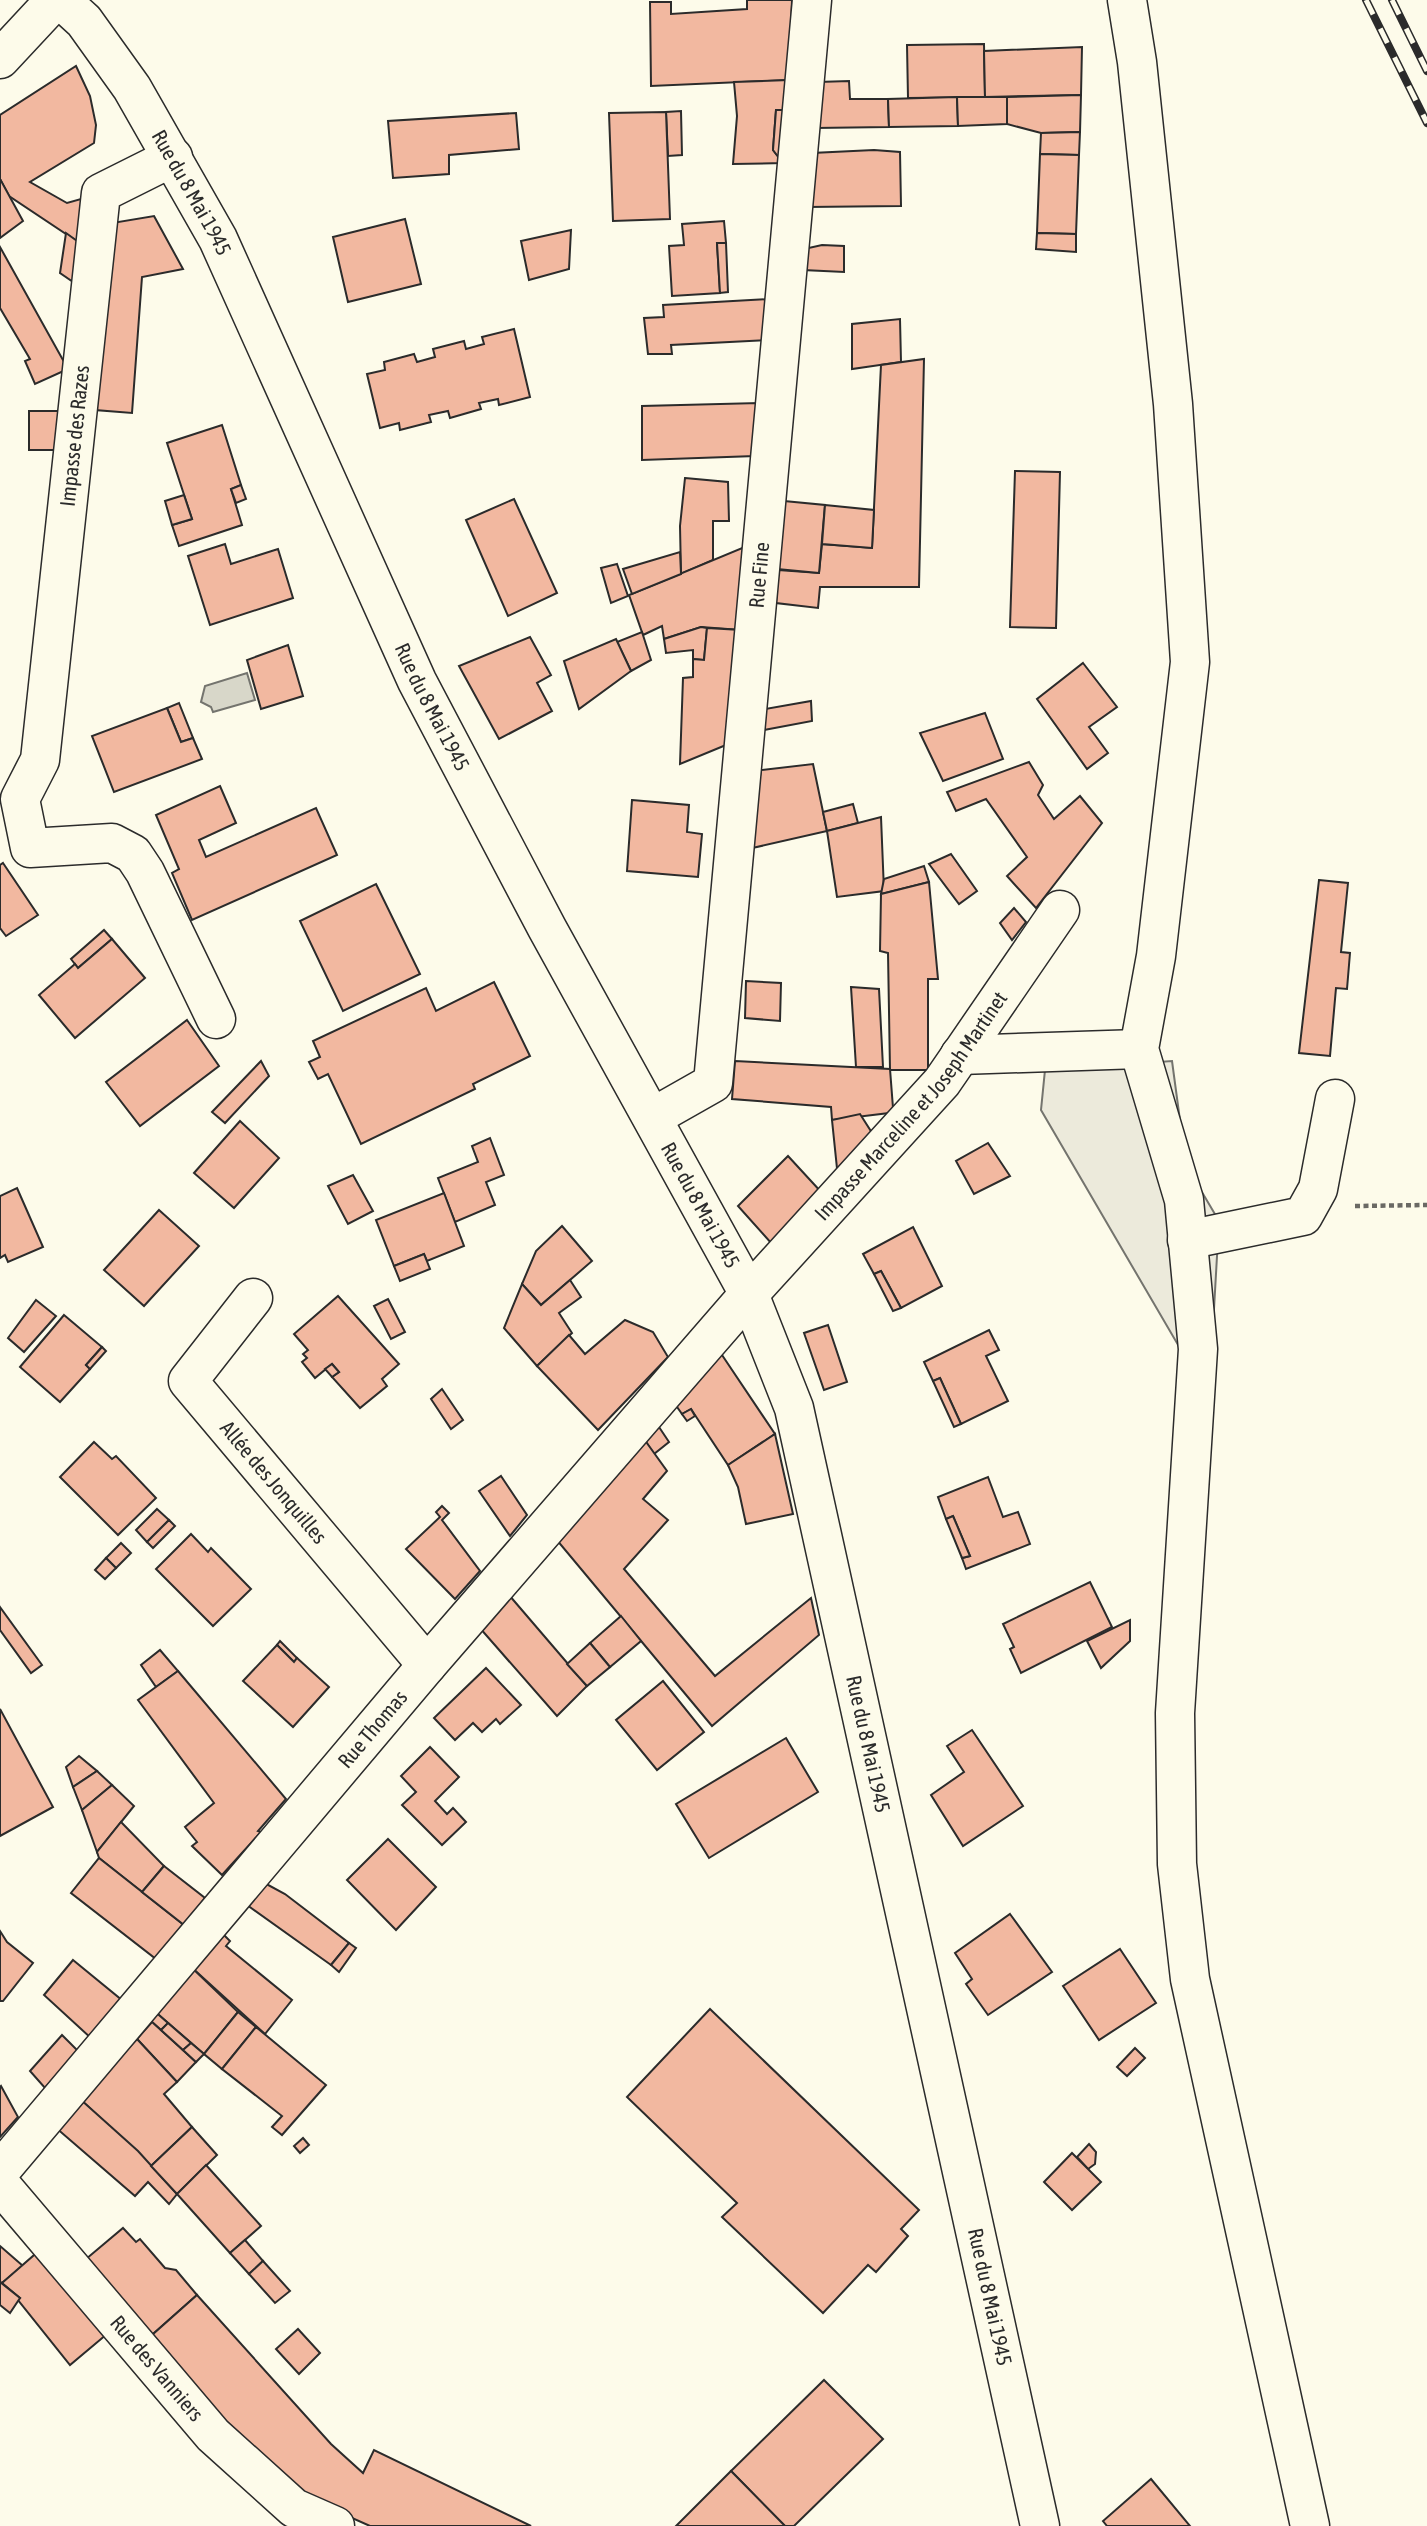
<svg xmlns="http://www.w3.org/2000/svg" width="1427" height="2526" font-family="'Asap Condensed',sans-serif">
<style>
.parking{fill:#eceadb;stroke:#74746e;stroke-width:2}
.water{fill:#d8d7c9;stroke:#74746e;stroke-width:2}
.building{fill:#f2b8a0;stroke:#2b2b2b;stroke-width:2}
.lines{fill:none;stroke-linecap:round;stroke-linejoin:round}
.minor-casing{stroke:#2b2b2b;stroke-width:41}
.path{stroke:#6a6964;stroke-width:4.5;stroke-dasharray:5 3.5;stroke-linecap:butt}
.minor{stroke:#fdfbea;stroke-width:38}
.rail-casing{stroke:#2b2b2b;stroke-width:8}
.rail{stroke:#fdfbea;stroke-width:5;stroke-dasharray:16;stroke-linecap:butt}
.labels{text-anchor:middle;stroke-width:5;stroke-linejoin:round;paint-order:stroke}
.street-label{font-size:21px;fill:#2b2b2b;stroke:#fdfbea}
</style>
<rect width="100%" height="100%" fill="#fdfbea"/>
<!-- parking -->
<path class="parking" d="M1172,1061l14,104 33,56 -7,123 -31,6 -140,-240 4,-40z"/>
<!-- water -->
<path class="water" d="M247,673l8,27 -42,12 -2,-5 -10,-5 4,-16z"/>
<!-- building -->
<g class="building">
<path d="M747,0h45l-3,80 -138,6 -1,-84h21v12l76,-5z"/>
<path d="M984,44l1,53 -77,1 -1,-53z"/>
<path d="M1082,47l-1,48 -96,2 -1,-46z"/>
<path d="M76,66l14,30 6,29 -2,18 -64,39 37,21 21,-6 -4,49 -75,-50 -9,-17v-64z"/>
<path d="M789,80l-2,30h-11l-3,40 10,13 -50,1 4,-48 -3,-34z"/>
<path d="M849,81l1,18h38l1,28 -74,1 3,-46z"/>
<path d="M1081,95l-1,37 -39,1 -34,-9v-27z"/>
<path d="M957,97l1,29 -69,1 -1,-28z"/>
<path d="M957,97h50v27l-49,2z"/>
<path d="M776,110h11l-4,53 -10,-13z"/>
<path d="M681,111l1,44 -14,1 -2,-44z"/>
<path d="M666,112l4,107 -57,2 -4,-108z"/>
<path d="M516,113l3,36 -70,6v19l-56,4 -5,-57z"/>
<path d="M1080,132l-1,23 -39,-1 1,-21z"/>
<path d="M874,150l26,2 1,54 -94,1 5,-54z"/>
<path d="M1040,154l39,1 -3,79 -39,-1z"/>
<path d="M0,179l23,42 -23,17z"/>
<path d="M154,216l29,53 -41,8 -10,136 -37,-3 17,-187z"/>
<path d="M405,219l16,65 -73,18 -15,-65z"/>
<path d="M724,221l2,22h-9l3,50 -48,3 -3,-50 15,-1 -2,-21z"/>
<path d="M571,230l-2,39 -40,11 -8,-39z"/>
<path d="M66,233l18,13 -5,40 -19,-13z"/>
<path d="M1037,233l39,1v18l-40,-3z"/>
<path d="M717,243h9l2,49 -8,1z"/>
<path d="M822,245l22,1v26l-41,-2 1,-21z"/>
<path d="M0,247l68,122 -33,15 -10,-23 5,-2 -30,-51z"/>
<path d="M769,299l-1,41 -97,5 1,9h-24l-4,-36 20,-1 -1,-12z"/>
<path d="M900,319l1,43 -49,7v-45z"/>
<path d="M514,329l16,68 -31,8 -1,-6 -19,4 2,6 -31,9 -2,-7 -19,4 2,7 -31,8 -1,-7 -19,5 -13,-54 18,-4 -1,-8 30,-8 3,8 18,-5 -2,-8 31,-8 2,8 18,-5 -2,-7z"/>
<path d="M924,359l-5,228h-99l-2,21 -42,-5 2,-33 41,3 3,-29 50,4 9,-183z"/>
<path d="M759,403l-4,53 -113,4v-54z"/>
<path d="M29,411h32l-5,39h-27z"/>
<path d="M222,425l19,60 -10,4 11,36 -63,21 -7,-21 20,-6 -25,-76z"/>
<path d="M1015,471l45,1 -4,156 -46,-1z"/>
<path d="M685,478l43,4 1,39h-16v39l-32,14 -1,-48z"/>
<path d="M241,485l5,14 -10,4 -5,-14z"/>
<path d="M184,495l8,24 -20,6 -7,-24z"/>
<path d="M514,499l43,94 -49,23 -42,-96z"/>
<path d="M784,501l41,4 -6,68 -42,-4z"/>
<path d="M825,505l49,5 -2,38 -50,-4z"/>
<path d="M225,544l6,20 47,-15 15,49 -83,27 -22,-69z"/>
<path d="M747,546l-6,84 -40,-3 -37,12 -2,-13 -19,9 -14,-40z"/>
<path d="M680,552l1,22 -49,20 -9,-25z"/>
<path d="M617,564l11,32 -17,7 -10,-35z"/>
<path d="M701,627l6,1 -3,32 -11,-1v-9l-27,3 -2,-14z"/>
<path d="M707,628l34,2 -15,115 -46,19 3,-86 10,-1v-18l11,1z"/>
<path d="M642,632l9,28 -20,11 -14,-29z"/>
<path d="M530,637l21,38 -14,8 15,28 -53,28 -40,-73z"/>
<path d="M616,639l15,32 -52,38 -15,-48z"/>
<path d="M288,645l15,51 -42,13 -14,-49z"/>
<path d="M1083,663l34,44 -28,20 19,26 -21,16 -50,-70z"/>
<path d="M811,701l1,20 -48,9 1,-21z"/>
<path d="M179,703l14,35 -12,4 -14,-34z"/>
<path d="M167,708l14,34 12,-4 9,21 -88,33 -22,-56z"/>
<path d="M985,713l18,46 -60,22 -23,-48z"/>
<path d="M1029,762l14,23 -5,10 16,24 26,-23 22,27 -66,85 -29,-32 20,-19 -41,-58 -30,12 -9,-19z"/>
<path d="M813,764l14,67 -79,18 13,-79z"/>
<path d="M220,786l16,37 -37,17 7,17 110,-49 21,47 -145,65 -20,-47 7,-4 -23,-54z"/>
<path d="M632,800l57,5 -2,27 15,2 -4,43 -71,-6z"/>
<path d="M853,804l5,19 -31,8 -4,-19z"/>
<path d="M881,817l3,74 -47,6 -10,-66z"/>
<path d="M951,854l26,37 -18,13 -30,-40z"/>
<path d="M3,863l35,52 -32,21 -6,-8v-63z"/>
<path d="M924,866l5,16 -48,12 3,-15z"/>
<path d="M1319,880l29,3 -7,69 9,1 -3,36 -11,-1 -6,68 -31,-3z"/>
<path d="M929,882l9,97h-10v91h-38l-2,-117 -8,-2 1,-57z"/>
<path d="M376,884l44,90 -77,37 -43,-90z"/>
<path d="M1014,908l12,14 -14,18 -12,-17z"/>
<path d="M104,930l8,9 -34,29 -7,-9z"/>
<path d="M112,939l33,39 -70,60 -36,-43 36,-31 3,4z"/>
<path d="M746,981l35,2 -1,38 -35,-3z"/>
<path d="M494,982l36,74 -57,28 2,5 -114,55 -33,-70 -10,5 -9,-17 11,-5 -7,-16 113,-53 10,23z"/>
<path d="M851,987l28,2 4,78h-27z"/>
<path d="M187,1020l32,46 -79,60 -34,-44z"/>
<path d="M261,1061l8,15 -44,47 -13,-11z"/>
<path d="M735,1061l155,8 3,39 -4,5 -57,7 -1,-13 -99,-8z"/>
<path d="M860,1114l14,22 -36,42 -6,-58z"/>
<path d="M240,1121l39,37 -45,50 -40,-35z"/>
<path d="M490,1138l14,37 -18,7 9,23 -40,17 -17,-44 40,-16 -6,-16z"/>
<path d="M988,1143l22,33 -36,18 -18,-33z"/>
<path d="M788,1156l35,38 -51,50 -34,-38z"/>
<path d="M353,1175l20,36 -25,13 -20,-38z"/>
<path d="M17,1188l26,59 -35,15 -3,-7 -5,3v-62z"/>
<path d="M444,1193l20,53 -37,15 -3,-7 -30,12 -18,-46z"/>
<path d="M159,1210l40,36 -55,60 -40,-36z"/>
<path d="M562,1226l30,35 -51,44 -19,-21 14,-33z"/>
<path d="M913,1227l29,59 -41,22 -20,-37 -7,3 -11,-20z"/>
<path d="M424,1254l6,15 -30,12 -6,-15z"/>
<path d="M881,1271l20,37 -8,3 -19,-37z"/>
<path d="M570,1280l11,17 -22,16 13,20 -35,33 -33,-38 18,-44 19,21z"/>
<path d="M338,1296l61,68 -17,15 5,7 -27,22 -28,-31 7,-5 -7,-8 -17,14 -13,-16 5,-4 -4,-4 5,-4 -14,-16z"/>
<path d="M388,1299l17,33 -14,7 -17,-33z"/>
<path d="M36,1300l20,16 -32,36 -16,-14z"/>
<path d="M64,1315l38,32 -16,18 4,4 -30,33 -40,-35z"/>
<path d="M625,1320l28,12 15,25 -70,73 -61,-64 32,-31 16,19z"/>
<path d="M828,1325l19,57 -23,8 -20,-57z"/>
<path d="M989,1330l10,20 -13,6 22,45 -47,23 -21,-46 -7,3 -9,-19z"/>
<path d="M102,1347l4,4 -16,18 -4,-4z"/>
<path d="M720,1352l55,82 -47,31 -37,-56 -9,5 -7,-10z"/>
<path d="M332,1364l7,8 -7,5 -7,-8z"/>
<path d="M940,1378l21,46 -7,3 -21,-46z"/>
<path d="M442,1389l21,31 -12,9 -20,-30z"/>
<path d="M691,1409l4,7 -8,5 -5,-7z"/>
<path d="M657,1424l12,18 -15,12 -10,-15z"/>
<path d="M775,1434l18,80 -47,10 -8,-37 -10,-22z"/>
<path d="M644,1439l23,32 -24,28 25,21 -44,49 91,107 96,-78 8,37 -107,91 -156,-187z"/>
<path d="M94,1442l18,17 4,-3 40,42 -38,37 -58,-58z"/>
<path d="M501,1476l26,39 -17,21 -31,-45z"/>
<path d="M988,1477l15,40 15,-5 12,32 -64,25 -4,-11 8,-2 -17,-40 -7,3 -8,-22z"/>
<path d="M442,1506l7,7 -7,7 38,51 -25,28 -49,-50 34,-32 -4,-5z"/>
<path d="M157,1509l12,11 -22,22 -11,-12z"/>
<path d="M953,1516l17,40 -8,2 -16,-39z"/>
<path d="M169,1520l6,6 -22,22 -6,-6z"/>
<path d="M191,1534l17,18 3,-4 40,41 -38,37 -57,-57z"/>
<path d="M121,1543l10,10 -15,15 -10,-10z"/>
<path d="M106,1558l10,10 -11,11 -10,-9z"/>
<path d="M1090,1582l22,45 -91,46 -11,-24 4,-2 -11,-23z"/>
<path d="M509,1595l78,91 -30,30 -78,-89z"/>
<path d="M0,1607l42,58 -11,8 -31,-43z"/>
<path d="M621,1616l20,25 -31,26 -20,-24z"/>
<path d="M1130,1620v21l-29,27 -14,-27z"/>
<path d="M280,1641l17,17 -3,4 -17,-17z"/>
<path d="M590,1643l20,24 -23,19 -20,-22z"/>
<path d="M277,1645l17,17 3,-4 32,29 -36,40 -50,-46z"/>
<path d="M160,1650l18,21 -22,16 -15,-22z"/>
<path d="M486,1668l35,37 -21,19 -4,-5 -14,13 -9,-9 -18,17 -21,-22z"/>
<path d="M178,1671l108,128 -28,32 3,1 -39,43 -30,-29 5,-4 -12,-15 29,-24 -76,-103z"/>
<path d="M663,1681l41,51 -47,38 -41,-50z"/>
<path d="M0,1709l53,98 -53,29z"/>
<path d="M972,1730l51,76 -60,40 -32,-51 33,-23 -17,-26z"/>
<path d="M786,1738l32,54 -109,66 -33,-54z"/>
<path d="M430,1747l29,30 -24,24 12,13 6,-6 13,14 -24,23 -40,-40 14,-13 -15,-16z"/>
<path d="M79,1756l18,15 -24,16 -7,-20z"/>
<path d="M97,1771l15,14 -30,25 -9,-23z"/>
<path d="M112,1785l22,21 -37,46 -15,-42z"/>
<path d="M121,1822l43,44 -22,26 -43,-34 -2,-6z"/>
<path d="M388,1839l48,48 -40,43 -49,-50z"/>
<path d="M99,1858l85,67 -28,34 -85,-66z"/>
<path d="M164,1866l41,32 -21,27 -42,-33z"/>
<path d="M259,1880l26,14 64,49 -18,22 -84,-60z"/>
<path d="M1010,1914l42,58 -64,43 -22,-31 6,-5 -17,-26z"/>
<path d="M0,1931l7,11 26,21 -30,38h-3z"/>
<path d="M222,1933l8,8 -4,5 66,54 -27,34 -76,-69z"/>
<path d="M349,1943l7,5 -17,24 -8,-7z"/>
<path d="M1120,1949l36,54 -57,37 -36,-54z"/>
<path d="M73,1960l50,41 -31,38 -48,-44z"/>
<path d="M189,1965l49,47 -34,42 -52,-45z"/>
<path d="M152,2009l16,14 -7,7 -9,-8 -3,-10z"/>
<path d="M710,2009l209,201 -18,19 7,7 -32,36 -8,-7 -45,48 -101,-96 15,-14 -110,-106z"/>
<path d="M238,2012l18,15 -34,42 -18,-15z"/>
<path d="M152,2022l44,40 -19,20 -40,-43z"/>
<path d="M168,2023l23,20 -8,7 -22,-20z"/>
<path d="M256,2027l70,58 -44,50 -10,-8 10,-11 -60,-47z"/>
<path d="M62,2035l16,16 -33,37 -15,-17z"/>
<path d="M137,2039l40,43 -13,12 28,33 -41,39 -71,-67z"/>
<path d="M191,2043l13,11 -8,8 -13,-12z"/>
<path d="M1135,2048l10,10 -18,18 -10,-9z"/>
<path d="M1,2086l17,31 -18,20v-50z"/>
<path d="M80,2099l58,52 39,43 -8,10 -21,-22 -13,14 -80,-69z"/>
<path d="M192,2127l25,28 -40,39 -26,-28z"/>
<path d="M303,2138l6,7 -9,8 -6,-7z"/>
<path d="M1089,2144l7,8 -1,12 -7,5 -11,-12z"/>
<path d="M1072,2153l29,29 -29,28 -28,-28z"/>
<path d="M206,2165l55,61 -31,27 -53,-59z"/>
<path d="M123,2228l13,14 4,-3 25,29 11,2 21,25 -45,40 -66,-76z"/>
<path d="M245,2240l18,21 -14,13 -19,-21z"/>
<path d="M0,2246l23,20 -21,17 -2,-1z"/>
<path d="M41,2249l72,80 -43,36 -52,-65 2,-2 -18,-15z"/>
<path d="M263,2261l27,30 -15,12 -26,-29z"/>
<path d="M0,2282l20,16 -10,15 -10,-8z"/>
<path d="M197,2295l134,149 32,29 11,-23 157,76h-161l-72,-32 -92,-86 -54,-73z"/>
<path d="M298,2329l22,24 -21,21 -23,-25z"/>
<path d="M824,2380l59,59 -89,87h-9l-54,-55z"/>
<path d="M731,2471l54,55h-109z"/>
<path d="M1151,2479l39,47h-83l-4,-5z"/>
</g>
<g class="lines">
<defs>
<g id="minor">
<path id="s1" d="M61,0l23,21 48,67 86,151 199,442 130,247 202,366 45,114 246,1118"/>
<path d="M1127,0l10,62 36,342 17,258 -34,294 -17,93 45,151 14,149 -23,364 2,151 13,115 120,547"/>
<path d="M0,59l55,-59"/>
<path d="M173,157l-72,36 -61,567 -20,39 10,49 82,-5 21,11 12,18 71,147"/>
<path d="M960,1055l179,-6"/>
<path id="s2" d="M653,1117l60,-34 99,-1083"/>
<path d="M1187,1240l116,-24 15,-27 17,-90"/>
<path id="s3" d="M253,1298l-65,83 239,284"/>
<path id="s4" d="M0,2171l427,-506 322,-371 193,-212 118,-172"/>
<path id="s5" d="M0,2184l213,251 81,73 41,18"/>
</g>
</defs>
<!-- minor casing -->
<use href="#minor" class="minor-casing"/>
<!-- path -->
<path class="path" d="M1355,1206l72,-1"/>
<!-- minor -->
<use href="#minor" class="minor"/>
<defs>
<g id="rail">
<path d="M1366,0l61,123"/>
<path d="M1392,0l35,71"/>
</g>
</defs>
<!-- rail casing -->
<use href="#rail" class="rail-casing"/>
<!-- rail -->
<use href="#rail" class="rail"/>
</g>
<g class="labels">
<!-- street labels -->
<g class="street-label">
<text dy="7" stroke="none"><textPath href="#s1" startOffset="234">Rue du 8 Mai 1945</textPath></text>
<text transform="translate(75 436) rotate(-84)" y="7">Impasse des Razes</text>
<text dy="7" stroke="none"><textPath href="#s2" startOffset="579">Rue Fine</textPath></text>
<text dy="7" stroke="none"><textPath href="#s1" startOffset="802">Rue du 8 Mai 1945</textPath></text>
<text dy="7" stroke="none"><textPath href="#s4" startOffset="1402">Impasse Marceline et Joseph Martinet</textPath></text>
<text dy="7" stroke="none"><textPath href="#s1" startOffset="1368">Rue du 8 Mai 1945</textPath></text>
<text dy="7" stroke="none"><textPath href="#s3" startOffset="238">Allée des Jonquilles</textPath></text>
<text dy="7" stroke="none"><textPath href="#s4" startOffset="578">Rue Thomas</textPath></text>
<text dy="7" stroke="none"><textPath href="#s1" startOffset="1936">Rue du 8 Mai 1945</textPath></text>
<text dy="7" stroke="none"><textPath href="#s1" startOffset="2502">Rue du 8 Mai 1945</textPath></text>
<text dy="7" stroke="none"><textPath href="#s5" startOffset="242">Rue des Vanniers</textPath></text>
</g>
</g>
</svg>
